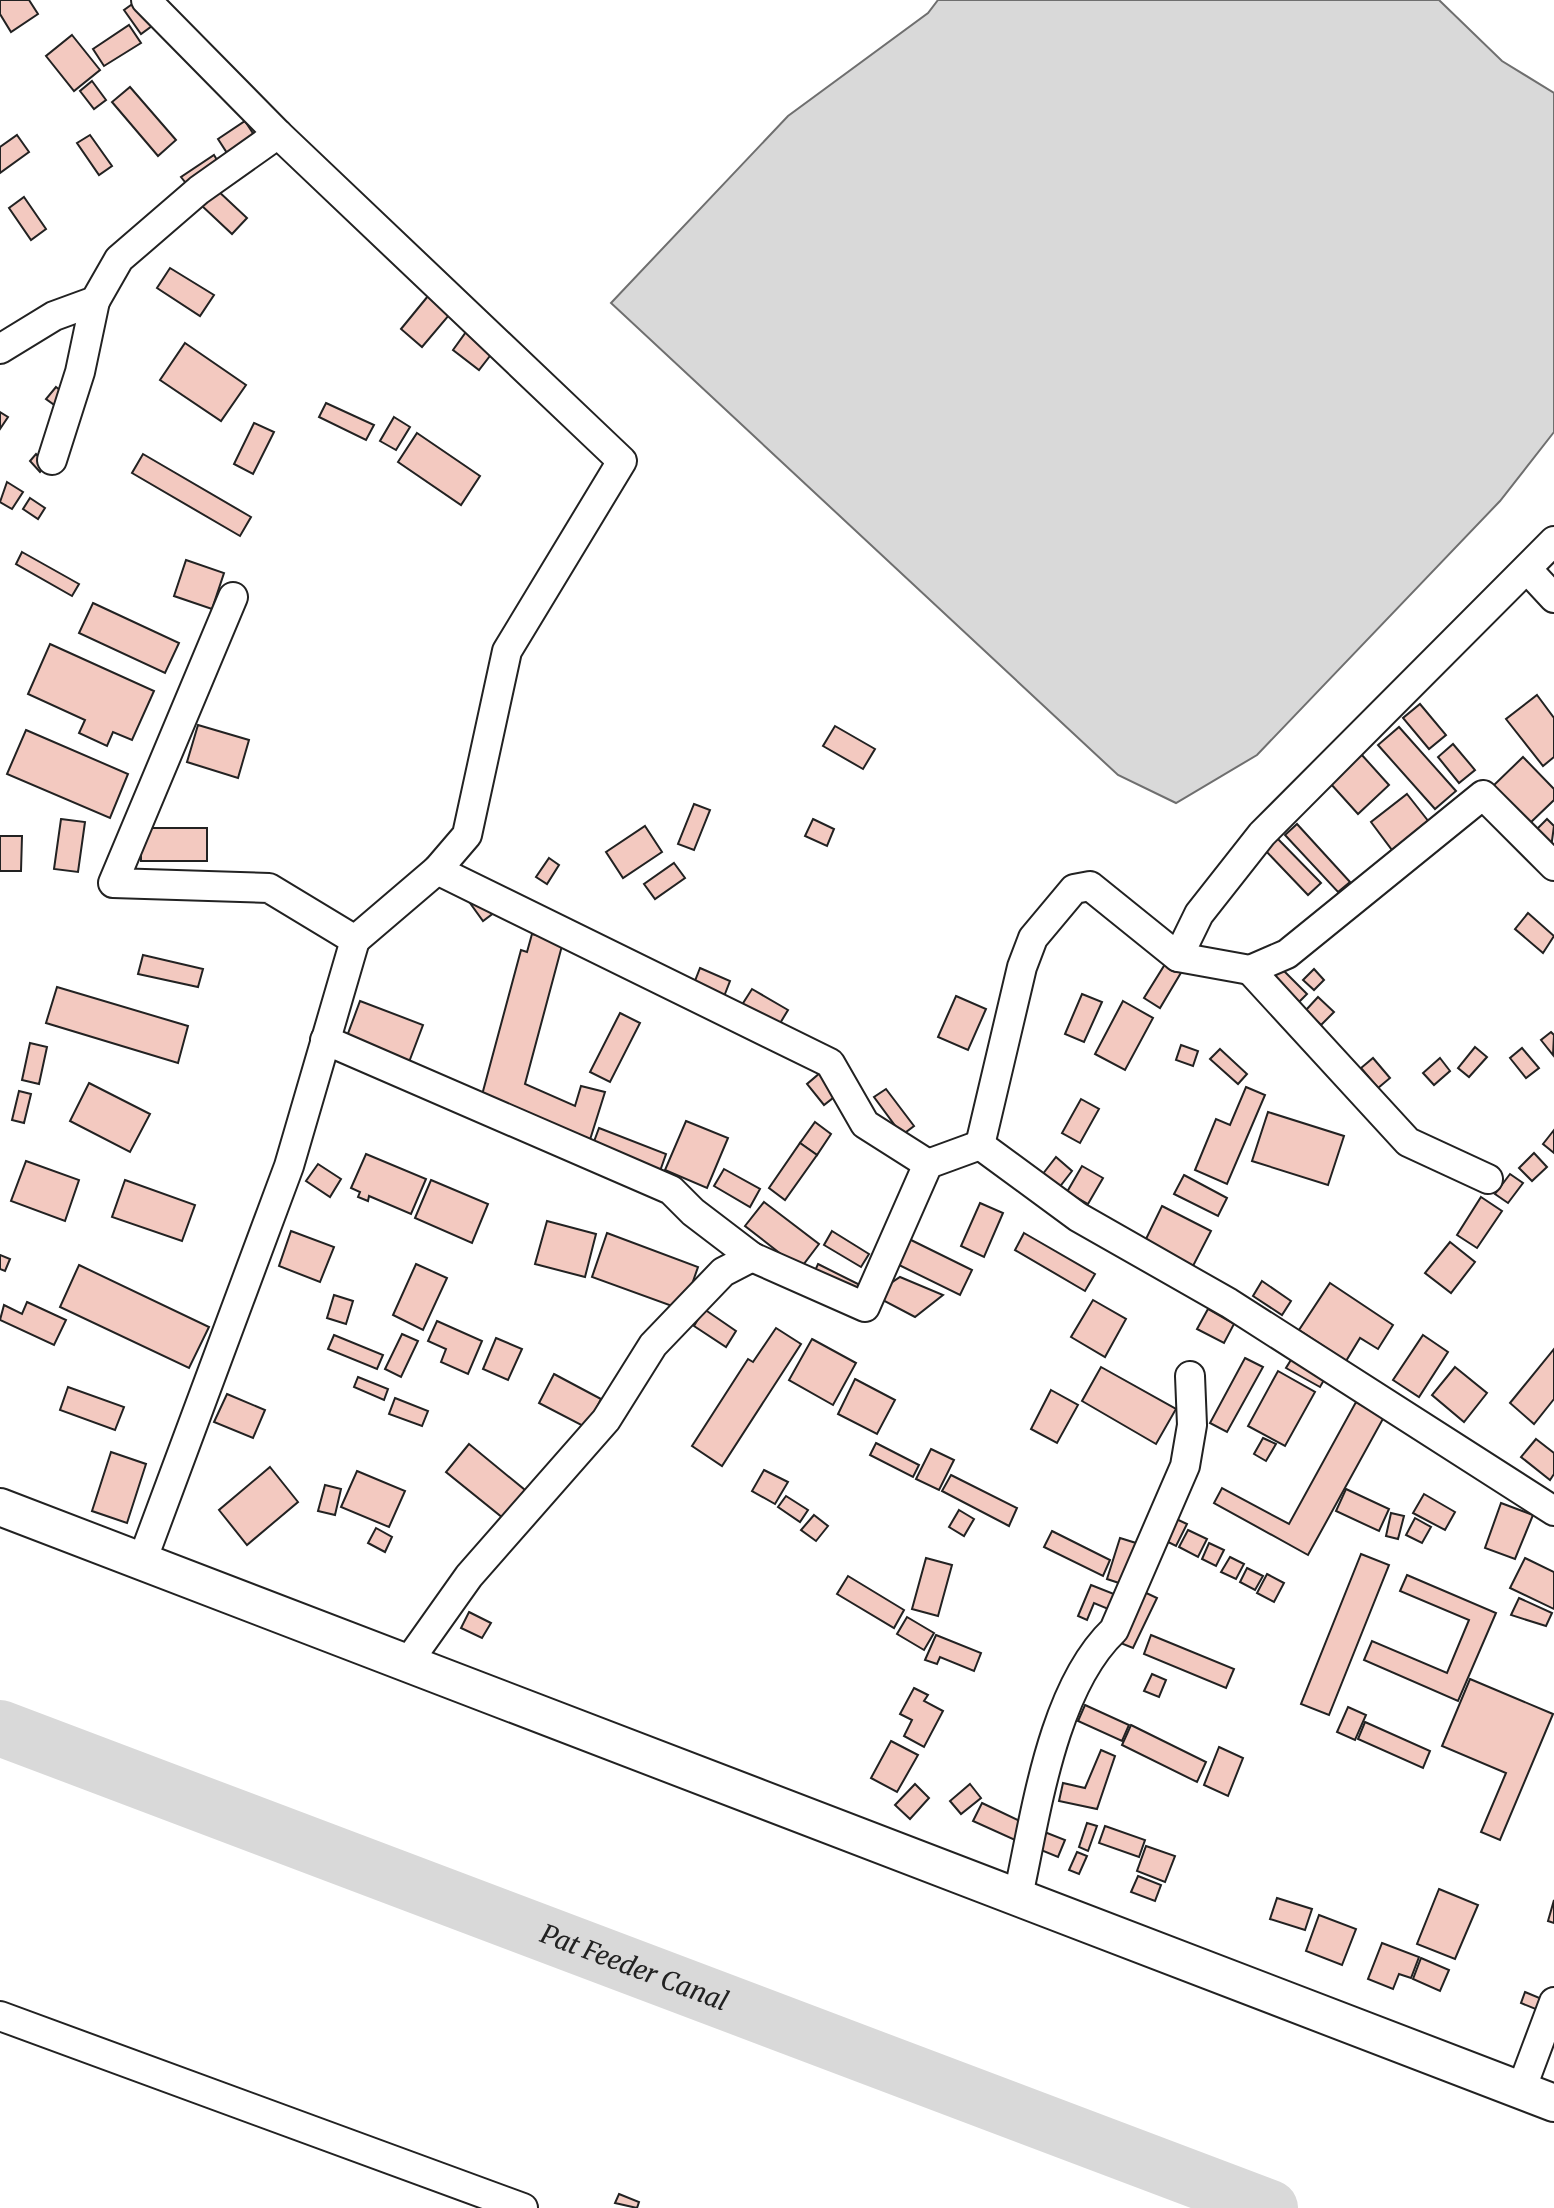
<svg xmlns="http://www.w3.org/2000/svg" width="1554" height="2208" font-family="Merriweather,serif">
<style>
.water{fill:#d9d9d9;stroke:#6f6f6f;stroke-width:2}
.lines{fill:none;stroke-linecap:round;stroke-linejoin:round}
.river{stroke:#d9d9d9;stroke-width:56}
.building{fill:#f3c9c0;stroke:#222;stroke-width:2}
.minor-casing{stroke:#222;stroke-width:32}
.tertiary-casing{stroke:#222;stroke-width:40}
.minor{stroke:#fff;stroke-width:28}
.tertiary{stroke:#fff;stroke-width:36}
.labels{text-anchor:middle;stroke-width:6;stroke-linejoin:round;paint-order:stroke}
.water-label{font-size:26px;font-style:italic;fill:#222;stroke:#fff}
</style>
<rect width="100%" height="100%" fill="#fff"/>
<!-- water -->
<path class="water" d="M938,0h501l63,61 52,32v339l-54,69 -243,254 -81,48 -58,-28 -507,-472 177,-187 140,-103z"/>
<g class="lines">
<!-- river -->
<path class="river" id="s1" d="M0,1728l1270,480"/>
</g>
<!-- building -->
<g class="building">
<path d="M0,0h29l9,14 -27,18 -11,-18z"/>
<path d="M138,0l18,23 -15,11 -17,-24z"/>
<path d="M129,25l12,18 -37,23 -11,-17z"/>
<path d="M72,35l28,35 -26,21 -28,-35z"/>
<path d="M92,81l14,19 -12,9 -14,-18z"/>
<path d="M130,87l46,53 -18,16 -46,-54z"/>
<path d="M245,121l11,17 -27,18 -11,-17z"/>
<path d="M17,135l12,17 -29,21v-26z"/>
<path d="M90,135l22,31 -13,9 -22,-32z"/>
<path d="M214,155l6,10 -31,22 -8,-10z"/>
<path d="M216,189l31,29 -15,16 -31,-29z"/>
<path d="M24,197l22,32 -15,11 -22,-32z"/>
<path d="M170,268l44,27 -14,21 -43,-28z"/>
<path d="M428,296l22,18 -28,33 -21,-18z"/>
<path d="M466,332l27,20 -14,18 -26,-20z"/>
<path d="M185,343l61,42 -25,36 -61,-41z"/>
<path d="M56,387l13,10 -9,12 -14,-10z"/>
<path d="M326,403l48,22 -8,15 -47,-23z"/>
<path d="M0,412l8,5 -8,12z"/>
<path d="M394,417l16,10 -14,23 -16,-9z"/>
<path d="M254,423l20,9 -21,42 -19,-10z"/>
<path d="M417,433l63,43 -19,29 -63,-43z"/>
<path d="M36,454l10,11 -6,7 -10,-11z"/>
<path d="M143,454l108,63 -11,19 -108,-63z"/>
<path d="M7,482l16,10 -11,17 -12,-7z"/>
<path d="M30,498l15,10 -7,11 -15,-10z"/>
<path d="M22,552l57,32 -7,12 -56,-32z"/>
<path d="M186,560l38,13 -12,36 -38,-13z"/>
<path d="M93,603l86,40 -14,30 -86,-40z"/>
<path d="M50,644l104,47 -22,49 -19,-8 -6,14 -28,-13 6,-13 -57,-26z"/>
<path d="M1537,695l17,23v39l-11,9 -37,-47z"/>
<path d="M1420,704l26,31 -17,14 -26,-31z"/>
<path d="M198,725l51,15 -11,38 -51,-16z"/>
<path d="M835,726l40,23 -12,20 -40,-23z"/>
<path d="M1399,727l57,64 -21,18 -57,-64z"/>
<path d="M26,730l102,44 -18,44 -103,-44z"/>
<path d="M1453,744l22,26 -16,13 -21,-26z"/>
<path d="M1361,754l28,31 -31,29 -28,-31z"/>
<path d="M1523,757l31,32v11l-25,24 -36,-38z"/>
<path d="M1407,794l22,28 -37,28 -21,-28z"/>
<path d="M694,804l16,6 -16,40 -16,-6z"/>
<path d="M61,819l24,3 -7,50 -24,-3z"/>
<path d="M813,819l21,10 -7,17 -22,-10z"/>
<path d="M1547,819l7,7 -3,22 -16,-17z"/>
<path d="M1297,824l53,58 -12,10 -53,-57z"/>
<path d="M645,826l17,26 -39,26 -17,-26z"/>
<rect x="141" y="828" width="66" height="33"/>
<path d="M0,836h22l-1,35h-21z"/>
<path d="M1276,837l45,46 -13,12 -44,-46z"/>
<path d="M549,858l10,7 -12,19 -11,-7z"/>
<path d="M674,863l11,15 -30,21 -11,-15z"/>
<path d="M482,895l13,17 -12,9 -13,-18z"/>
<path d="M1528,913l26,23 -11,17 -28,-24z"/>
<path d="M532,934l31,8 -38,142 50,22 6,-20 24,6 -17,54 -106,-51 39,-145 6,2z"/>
<path d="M143,955l60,14 -5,18 -60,-13z"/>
<path d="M1167,961l15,10 -22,37 -16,-10z"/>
<path d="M1277,964l30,30 -10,10 -30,-31z"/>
<path d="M700,968l30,13 -7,18 -30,-13z"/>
<path d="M1314,969l10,11 -10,10 -11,-10z"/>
<path d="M57,987l131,39 -10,37 -132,-40z"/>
<path d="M752,989l36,21 -12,20 -36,-22z"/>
<path d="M1082,994l20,8 -18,40 -19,-8z"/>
<path d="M956,996l30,13 -18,41 -30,-13z"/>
<path d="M1318,997l16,15 -13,13 -15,-15z"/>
<path d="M360,1001l63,24 -14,37 -63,-23z"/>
<path d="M1123,1001l30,17 -28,52 -30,-16z"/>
<path d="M620,1013l20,10 -30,59 -20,-10z"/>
<path d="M1551,1032l3,3 -1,20 -12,-15z"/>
<path d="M30,1043l17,4 -8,37 -17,-4z"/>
<path d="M1181,1045l17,6 -5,15 -17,-6z"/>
<path d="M1475,1047l12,10 -18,20 -11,-9z"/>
<path d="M1522,1048l17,20 -13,10 -16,-20z"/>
<path d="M1220,1049l27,25 -9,10 -28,-25z"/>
<path d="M1373,1058l17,20 -12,10 -17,-20z"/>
<path d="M1440,1058l10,13 -16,14 -11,-12z"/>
<path d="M820,1073l18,21 -14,11 -17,-21z"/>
<path d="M89,1083l61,31 -20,38 -60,-31z"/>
<path d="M1246,1087l19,8 -38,89 -32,-14 21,-51 14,6z"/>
<path d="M886,1089l28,37 -12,9 -28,-38z"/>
<path d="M19,1091l12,3 -7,29 -12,-3z"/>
<path d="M1081,1099l18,10 -19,34 -18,-10z"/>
<path d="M1268,1112l76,24 -16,49 -76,-24z"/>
<path d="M686,1121l42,17 -21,50 -42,-18z"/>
<path d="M815,1122l16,12 -14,21 -17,-12z"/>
<path d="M599,1128l67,26 -7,20 -67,-27z"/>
<path d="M1554,1130v23l-11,-9z"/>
<path d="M800,1143l17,12 -32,45 -16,-12z"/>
<path d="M1534,1153l13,14 -15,14 -13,-13z"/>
<path d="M366,1154l60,25 -15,35 -42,-18 -1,5 -10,-4 2,-5 -9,-4z"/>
<path d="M1056,1157l16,14 -14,18 -16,-14z"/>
<path d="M26,1161l53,19 -14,41 -54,-20z"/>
<path d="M318,1164l23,15 -11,18 -24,-16z"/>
<path d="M1082,1166l21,12 -15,26 -21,-12z"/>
<path d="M724,1169l36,20 -10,18 -36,-21z"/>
<path d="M1510,1174l13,9 -15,20 -13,-9z"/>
<path d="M1184,1175l43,23 -9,18 -44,-22z"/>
<path d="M125,1180l70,25 -13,36 -70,-24z"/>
<path d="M431,1180l57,24 -16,39 -57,-25z"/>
<path d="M1481,1197l21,14 -25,37 -20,-13z"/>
<path d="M764,1202l55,42 -19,25 -55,-43z"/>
<path d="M980,1203l23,10 -19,44 -23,-11z"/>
<path d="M1162,1206l49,25 -18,35 -48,-25z"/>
<path d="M547,1221l49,13 -11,43 -50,-13z"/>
<path d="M291,1231l43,16 -14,35 -41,-16z"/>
<path d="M832,1231l37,23 -8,13 -37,-22z"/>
<path d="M607,1233l91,34 -15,43 -91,-33z"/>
<path d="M1024,1233l71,41 -10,17 -70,-41z"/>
<path d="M909,1239l63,31 -12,25 -63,-31z"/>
<path d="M1450,1242l25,20 -24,31 -26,-20z"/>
<path d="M0,1255l10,4 -5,12 -5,-2z"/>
<path d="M416,1264l31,14 -24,52 -30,-15z"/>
<path d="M818,1264l44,22 -4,9 -44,-22z"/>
<path d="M79,1265l130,62 -20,41 -129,-61z"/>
<path d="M900,1277l43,18 -28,22 -42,-22z"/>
<path d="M1262,1281l29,20 -9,14 -29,-19z"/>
<path d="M1330,1283l63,42 -15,24 -18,-11 -14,23 -47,-31z"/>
<path d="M334,1295l19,6 -7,23 -19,-6z"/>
<path d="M1093,1300l33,19 -21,38 -34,-20z"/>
<path d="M27,1302l39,18 -12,25 -54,-25 4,-15 18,9z"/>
<path d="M704,1309l32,22 -10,16 -32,-21z"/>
<path d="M1208,1309l26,15 -10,19 -27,-14z"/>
<path d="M437,1321l45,20 -14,33 -27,-12 5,-13 -18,-8z"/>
<path d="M776,1328l25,16 -79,122 -30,-20 56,-87 5,3z"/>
<path d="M402,1334l16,7 -17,36 -16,-8z"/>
<path d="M334,1335l49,20 -6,14 -49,-20z"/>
<path d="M1423,1335l25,17 -29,45 -26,-17z"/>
<path d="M496,1338l26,11 -14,31 -25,-11z"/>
<path d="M812,1339l44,24 -23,42 -44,-25z"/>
<path d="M1554,1349v50l-20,25 -24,-21z"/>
<path d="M1294,1355l34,18 -8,14 -34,-19z"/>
<path d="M1245,1358l18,9 -36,65 -17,-9z"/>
<path d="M1101,1367l75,42 -20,35 -74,-43z"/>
<path d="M1455,1367l32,26 -23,29 -32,-27z"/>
<path d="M1278,1371l37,21 -30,54 -37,-20z"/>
<path d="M554,1374l47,25 -14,29 -48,-25z"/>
<path d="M358,1377l30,12 -4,11 -30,-13z"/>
<path d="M855,1379l40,21 -18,34 -39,-20z"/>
<path d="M68,1387l56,20 -9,23 -55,-20z"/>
<path d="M1051,1390l27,15 -21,38 -26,-14z"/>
<path d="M227,1394l38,16 -12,28 -39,-16z"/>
<path d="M395,1398l33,13 -6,15 -33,-12z"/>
<path d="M1356,1402l28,15 -76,138 -94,-52 8,-15 67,36z"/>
<path d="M1263,1438l13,6 -10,17 -12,-7z"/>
<path d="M1536,1439l18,14v21l-4,6 -29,-23z"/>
<path d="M876,1443l43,22 -6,12 -43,-22z"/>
<path d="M469,1444l56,46 -22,28 -57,-46z"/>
<path d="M931,1449l23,11 -15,30 -23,-11z"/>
<path d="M111,1452l35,12 -19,59 -35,-12z"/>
<path d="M270,1467l28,35 -51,43 -28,-35z"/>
<path d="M764,1470l24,12 -13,22 -23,-13z"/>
<path d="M357,1471l48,20 -16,36 -48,-20z"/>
<path d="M951,1475l66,33 -8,18 -67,-35z"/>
<path d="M325,1485l16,4 -6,26 -17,-4z"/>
<path d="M1346,1489l43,20 -10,22 -43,-20z"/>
<path d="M1424,1494l31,18 -10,18 -32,-17z"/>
<path d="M786,1496l22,14 -8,12 -22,-15z"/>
<path d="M1501,1503l32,12 -18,44 -30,-11z"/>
<path d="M959,1510l15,9 -10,17 -15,-9z"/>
<path d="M1391,1513l13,3 -6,23 -12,-3z"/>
<path d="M814,1515l14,11 -12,15 -15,-11z"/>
<path d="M1172,1517l15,7 -11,22 -14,-7z"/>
<path d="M1415,1518l16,9 -9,16 -16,-8z"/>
<path d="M376,1528l16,9 -7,15 -17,-9z"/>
<path d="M1188,1530l19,9 -9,18 -19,-10z"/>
<path d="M1052,1531l58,29 -7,16 -59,-29z"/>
<path d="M1120,1538l16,5 -14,41 -15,-5z"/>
<path d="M1209,1543l15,7 -8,16 -14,-7z"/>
<path d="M1361,1554l28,11 -60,150 -28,-11z"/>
<path d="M1230,1557l14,7 -8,15 -15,-7z"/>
<path d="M926,1558l26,7 -14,51 -26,-7z"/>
<path d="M1525,1558l29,14v37l-44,-21z"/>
<path d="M1247,1568l16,8 -8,14 -15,-8z"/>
<path d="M1267,1574l17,9 -10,19 -17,-9z"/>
<path d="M1407,1575l89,38 -38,88 -94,-41 8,-19 75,32 22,-53 -69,-29z"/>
<path d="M848,1576l56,34 -10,18 -57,-34z"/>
<path d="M1091,1585l28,11 -6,15 -19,-8 -7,17 -9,-4z"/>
<path d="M1142,1591l15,7 -24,50 -15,-6z"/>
<path d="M1519,1598l33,15 -6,13 -35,-11z"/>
<path d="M469,1612l22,11 -9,15 -21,-10z"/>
<path d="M907,1617l27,16 -10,17 -27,-16z"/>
<path d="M936,1635l45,18 -7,18 -34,-14 -3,7 -12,-4z"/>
<path d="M1151,1635l83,34 -8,19 -82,-34z"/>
<path d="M1152,1674l14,6 -7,17 -15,-6z"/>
<path d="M1470,1679l83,35 -53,126 -19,-8 25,-59 -64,-27z"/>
<path d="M914,1688l14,7 -4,6 19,10 -19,36 -20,-11 8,-16 -12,-6z"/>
<path d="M1085,1705l44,20 -7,16 -44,-20z"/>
<path d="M1348,1707l18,8 -11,25 -18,-8z"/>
<path d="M1365,1722l65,29 -7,17 -65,-29z"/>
<path d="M1131,1725l75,37 -9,20 -75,-37z"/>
<path d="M891,1741l27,14 -21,37 -26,-14z"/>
<path d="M1219,1747l24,11 -15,38 -24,-11z"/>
<path d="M1101,1750l14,6 -18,53 -38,-8 4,-18 22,5z"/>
<path d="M915,1784l14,14 -19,21 -15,-14z"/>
<path d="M970,1784l11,14 -20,16 -11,-13z"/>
<path d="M982,1803l42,20 -9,17 -42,-19z"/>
<path d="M1087,1823l10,3 -9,25 -9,-4z"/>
<path d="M1105,1826l40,14 -6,17 -40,-14z"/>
<path d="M1042,1831l23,9 -7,17 -22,-9z"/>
<path d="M1146,1846l29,10 -10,26 -28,-11z"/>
<path d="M1077,1852l10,4 -8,18 -10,-4z"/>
<path d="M1138,1876l23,9 -6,16 -24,-9z"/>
<path d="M1439,1889l39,16 -23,54 -38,-15z"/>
<path d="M1277,1898l35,11 -7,21 -35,-11z"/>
<path d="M1554,1900v23l-6,-2z"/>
<path d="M1319,1915l37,14 -14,36 -36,-14z"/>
<path d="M1382,1943l37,14 -8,21 -12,-4 -6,15 -25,-10z"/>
<path d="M1421,1958l28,12 -9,21 -27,-12z"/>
<path d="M1525,1992l17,7 -4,11 -17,-7z"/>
<path d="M619,2194l20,8 -2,6 -22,-5z"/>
</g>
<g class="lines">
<defs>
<g id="minor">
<path d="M146,0l132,134 344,327 -115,190 -40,184 -30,35 -82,70"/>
<path d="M0,349l54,-33 41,-15 24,-42 80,-69 79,-56"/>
<path d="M52,460l28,-88 15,-71"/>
<path d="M1527,569l27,29"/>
<path d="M437,870l393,193 35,61 63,40"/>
<path d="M1178,957l21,-43 63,-80 292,-293"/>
<path d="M1250,970l158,172 80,37"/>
<path d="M325,1040l346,150 22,22 59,45"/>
<path d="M980,1145l42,-178 11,-29 41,-49 16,-3 88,71 72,13 37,-16 196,-159 71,71"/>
<path d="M980,1145l98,72 151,86 325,208"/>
<path d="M142,1561l147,-395 66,-226 -86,-52 -156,-5 120,-286"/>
<path d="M408,1662l61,-86 137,-156 47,-75 70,-73 29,-15 113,50 63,-143 52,-19"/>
<path d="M1018,1896c18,-82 34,-207 96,-266l71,-164 7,-41 -2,-49"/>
<path d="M0,2016l523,192"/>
<path d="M1521,2090l33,-88"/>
</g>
<path id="tertiary" d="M0,1507l1554,596"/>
</defs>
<!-- minor casing -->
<use href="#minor" class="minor-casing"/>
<!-- tertiary casing -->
<use href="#tertiary" class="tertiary-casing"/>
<!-- minor -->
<use href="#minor" class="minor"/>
<!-- tertiary -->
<use href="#tertiary" class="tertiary"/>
</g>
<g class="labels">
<!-- water labels -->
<g class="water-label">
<text dy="9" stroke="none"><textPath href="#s1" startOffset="678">Pat Feeder Canal</textPath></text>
</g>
</g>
</svg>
